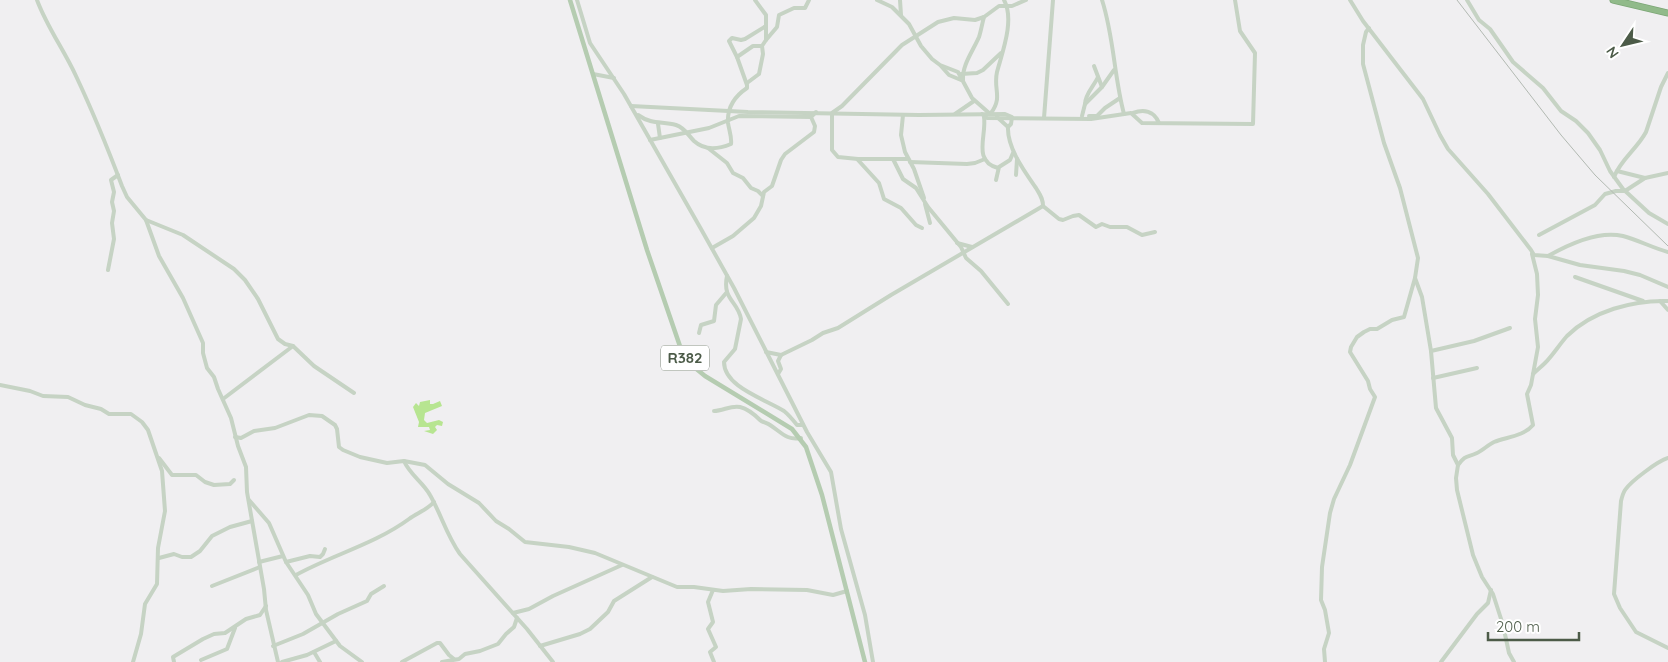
<svg xmlns="http://www.w3.org/2000/svg" width="1668" height="662" font-family="Quicksand,sans-serif">
<style>
.water{fill:#b7e591}
.lines{fill:none;stroke-linecap:round;stroke-linejoin:round}
.highway-casing{stroke:#7ca676;stroke-width:7}
.minor{stroke:#c6d3c4;stroke-width:4}
.major{stroke:#b5ccb1;stroke-width:4.5}
.highway{stroke:#91ba8a;stroke-width:5.5}
.rail{stroke:#b2b9b2;stroke-width:1}
.labels{text-anchor:middle;stroke-width:4;stroke-linejoin:round;paint-order:stroke}
.shield{fill:#fff;stroke:#828c7f;stroke-width:1}
.shield-label{font-size:15px;font-weight:bold;fill:#4c5b48}
</style>
<rect width="100%" height="100%" fill="#f0eff1"/>
<!-- water -->
<path class="water" d="M430,400v4h3l7,-3 2,5 -17,7 -1,7 3,3 12,-3 4,2 -1,4 -5,-1 -2,2 2,3 -4,4 -9,-3 6,-1 -1,-3h-11l1,-5 -6,-15 3,-4 3,3 1,-4z"/>
<g class="lines">
<defs>
<path id="highway" d="M1613,0l55,13"/>
</defs>
<!-- highway casing -->
<use href="#highway" class="highway-casing"/>
<!-- minor -->
<g class="minor">
<path d="M37,0c10,27 27,50 39,76 17,36 32,73 46,110l5,11 19,23 13,36 24,42 20,45v10l4,15 7,9 4,12 13,29 7,28 8,21 1,25 17,97 2,21 12,52"/>
<path d="M577,0l13,43 34,51 77,135 33,59 73,144 24,40 10,57 24,86 8,47"/>
<path d="M877,0l15,7 17,17 12,22 11,13 8,6 18,7 14,26 17,15"/>
<path d="M900,0l1,15"/>
<path d="M1102,0c12,37 12,77 22,114"/>
<path d="M1350,0l13,21 60,78 17,36 8,14 40,45 43,56 3,5 14,1 32,9 44,6 16,4 28,12"/>
<path d="M1467,0l12,20 11,9 23,33 30,26 18,23 15,10 12,12 12,17 10,21 13,18 26,24 19,11"/>
<path d="M1369,28l-3,4 -3,13v19l21,79 16,45 18,70 -3,20 7,19 9,54 5,57 16,30 1,17 5,10 -2,13 1,12 16,65 9,22 11,17 10,31 6,28 5,9"/>
<path d="M766,40l11,-13 2,-12 15,-7h11l4,-8"/>
<path d="M737,57l16,-11h9"/>
<path d="M941,66l8,9 12,5"/>
<path d="M1094,66l8,21"/>
<path d="M593,74l21,4"/>
<path d="M961,74l16,-1 6,-3 18,-17"/>
<path d="M963,80c-1,-15 10,-29 16,-43 2,-6 3,-13 5,-20"/>
<path d="M747,83l12,-9 4,-20 -1,-8 4,-6v-14"/>
<path d="M1085,104c0,-10 9,-18 13,-27"/>
<path d="M631,106l117,6 171,3 86,-1 7,3 -1,7 -3,3"/>
<path d="M991,113c12,-16 2,-24 6,-41 5,-19 18,-52 7,-72"/>
<path d="M1133,113c11,-4 21,-2 26,10"/>
<path d="M955,114l19,-13"/>
<path d="M982,114l5,4 104,1 40,-6 11,10 111,1 2,-71 -15,-22 -5,-31"/>
<path d="M638,115c14,10 24,6 38,10 9,3 12,10 18,16 11,10 25,8 37,3 1,-7 -2,-14 -3,-21 -1,-15 7,-27 19,-35v-3l-10,-28 -8,-16 3,-3 9,2 4,-1 21,-13v-11l-11,-15"/>
<path d="M903,115l-2,20 4,17 9,17 10,29"/>
<path d="M1082,116l3,-12 17,-17 12,-17"/>
<path d="M1089,116h8l8,-8 15,-10"/>
<path d="M984,117c3,18 -12,44 14,51"/>
<path d="M997,117l11,10c-1,21 17,45 28,61 4,7 7,10 7,18l16,13 4,1 10,-4 6,-1 17,12 6,-3 8,3h17l15,8 13,-3"/>
<path d="M1044,118l9,-118"/>
<path d="M658,124l2,14"/>
<path d="M650,140l59,-12 30,-12 72,1"/>
<path d="M708,148l19,15 6,10 10,5 8,10 7,3 5,5"/>
<path d="M893,159l10,20 13,9 12,19 33,40 5,11 15,13 27,33"/>
<path d="M907,159h-49l-20,-2 -6,-7v-37l10,-7 60,-61 36,-23 16,-4 21,2 9,-3 15,-11h13l14,-6"/>
<path d="M858,160l21,23 5,16 17,9 15,17 6,3"/>
<path d="M910,162l57,2 8,-1 10,-4"/>
<path d="M1617,171l28,7"/>
<path d="M1016,175l1,-16"/>
<path d="M1614,177c7,-18 23,-28 32,-45l15,-45 7,-14"/>
<path d="M996,180l3,-13 11,-7 3,-7"/>
<path d="M925,204l5,19"/>
<path d="M146,220l37,15 51,34 11,11 13,19 20,40 7,5 8,2 21,20 40,27"/>
<path d="M1539,235l56,-30 10,-11 11,-3h9l20,-13 23,-5"/>
<path d="M957,243l15,4"/>
<path d="M712,248l21,-12 21,-18 7,-12 3,-14 8,-6 9,-26 4,-6 29,-22 1,-6 -4,-9 5,-5"/>
<path d="M1548,256c21,-12 50,-26 75,-20 15,4 30,12 45,16"/>
<path d="M108,270l6,-31 -2,-16 2,-12 -2,-9 2,-10 -3,-12 7,-5"/>
<path d="M727,276c-5,24 11,25 14,43l-6,30 -11,13c0,25 41,37 60,49 5,4 9,9 13,14h6"/>
<path d="M1575,277l68,24"/>
<path d="M1660,301l8,9"/>
<path d="M699,333l2,-8 13,-4 2,-16 11,-13"/>
<path d="M1431,351l43,-10 36,-13"/>
<path d="M766,352l15,3 31,-15 11,-7 15,-5 53,-33 152,-89"/>
<path d="M778,374l3,-5 -3,-8 3,-6"/>
<path d="M1533,374c4,-4 8,-7 12,-11 8,-8 14,-18 22,-27 25,-25 66,-36 101,-35"/>
<path d="M1433,378l44,-10"/>
<path d="M0,385l30,6 13,5 25,1 17,8 16,4 8,5h22l11,8 6,8 14,41 3,40 -7,37 -1,36 -12,20 -4,30 -8,28"/>
<path d="M223,399l70,-53"/>
<path d="M714,411c9,0 17,-6 26,-4 8,2 14,7 20,13 2,2 7,3 10,5 11,7 17,16 31,13"/>
<path d="M235,437l6,1 13,-7 21,-3 34,-13 13,1 13,9 2,4 2,18 4,3 17,7 27,6 17,-2 21,4 23,19 31,19 17,18 13,8 16,13 44,5 26,6 82,34h17l29,4 28,-2 56,1 26,5 14,-4"/>
<path d="M159,458l13,17h24l9,7 9,3 16,-1 4,-4"/>
<path d="M1668,458c-10,3 -37,23 -43,32 -2,3 -3,7 -4,11l-7,93 6,14 16,24 32,16"/>
<path d="M404,461c6,14 19,21 26,34 11,19 17,41 30,59l67,75 26,33"/>
<path d="M1458,465c8,-11 9,-7 19,-12 6,-3 11,-8 17,-11 13,-5 30,-6 39,-17l-6,-31 4,-9 7,-38 -3,-28 3,-24 -1,-21 -5,-20"/>
<path d="M249,500l20,23 17,39 22,33 8,19 24,32 22,16"/>
<path d="M159,558l15,-4 8,3h9l9,-6 12,-15 18,-9 22,-6"/>
<path d="M259,562l24,-6"/>
<path d="M286,562l24,-6 10,1 3,-3 2,-5"/>
<path d="M296,575c36,-20 79,-31 113,-56 8,-6 18,-9 25,-17"/>
<path d="M212,586l48,-19"/>
<path d="M713,590l-5,12 5,20 -5,7 8,18 -6,5 4,10"/>
<path d="M513,613l16,-4 24,-13 69,-31"/>
<path d="M273,646l30,-12 35,-20 29,-13 4,-7 13,-8"/>
<path d="M540,646l40,-12 10,-5 18,-17 6,-11 38,-24"/>
<path d="M314,652l6,10"/>
<path d="M201,660l26,-11 8,-21"/>
<path d="M174,662l-1,-5 30,-18 11,-5 11,-1 21,-14 14,-4 6,-9"/>
<path d="M282,662l25,-7 29,-14"/>
<path d="M402,662l35,-19h3l9,12 5,4"/>
<path d="M442,662l17,-3 6,-5 15,-3 18,-7 8,-10 8,-7 3,-9"/>
<path d="M1325,662l-1,-13 5,-16 -4,-23 -4,-10 1,-33 8,-54 4,-14 16,-34 25,-68 -5,-8 -2,-8 -18,-29 1,-5 6,-10 7,-5 6,-3h7l15,-9 12,-3 11,-39"/>
<path d="M1441,662l36,-48 11,-11 3,-13"/>
</g>
<!-- major -->
<path class="major" d="M570,0l77,250 36,105 5,7 17,14 87,53 14,18 16,48 43,167"/>
<!-- highway -->
<use href="#highway" class="highway"/>
<!-- rail -->
<path class="rail" d="M1457,0l104,135 34,40 73,71"/>
</g>
<g class="labels">
<!-- shield labels -->
<rect class="shield" x="661" y="345.5" width="48" height="25" rx="4"/>
<g class="shield-label">
<text x="685" y="363">R382</text>
</g>
</g>
<!-- north arrow -->
<g transform="translate(1623 45) rotate(235)" stroke="#ffffff" stroke-width="4" paint-order="stroke">
<path d="M0-4L9 19L0 12L-9 19Z" fill="#4c5b48"/>
<text y="-8" font-size="14" font-weight="bold" text-anchor="middle" fill="#4c5b48">N</text>
</g>
<!-- scale -->
<path d="M1488 632v8h91v-8" fill="none" stroke="#4c5b48" stroke-width="2.5"/>
<text x="1496" y="632" font-size="15" fill="#4c5b48" stroke="#ffffff" stroke-width="4" paint-order="stroke">200 m</text>
</svg>
